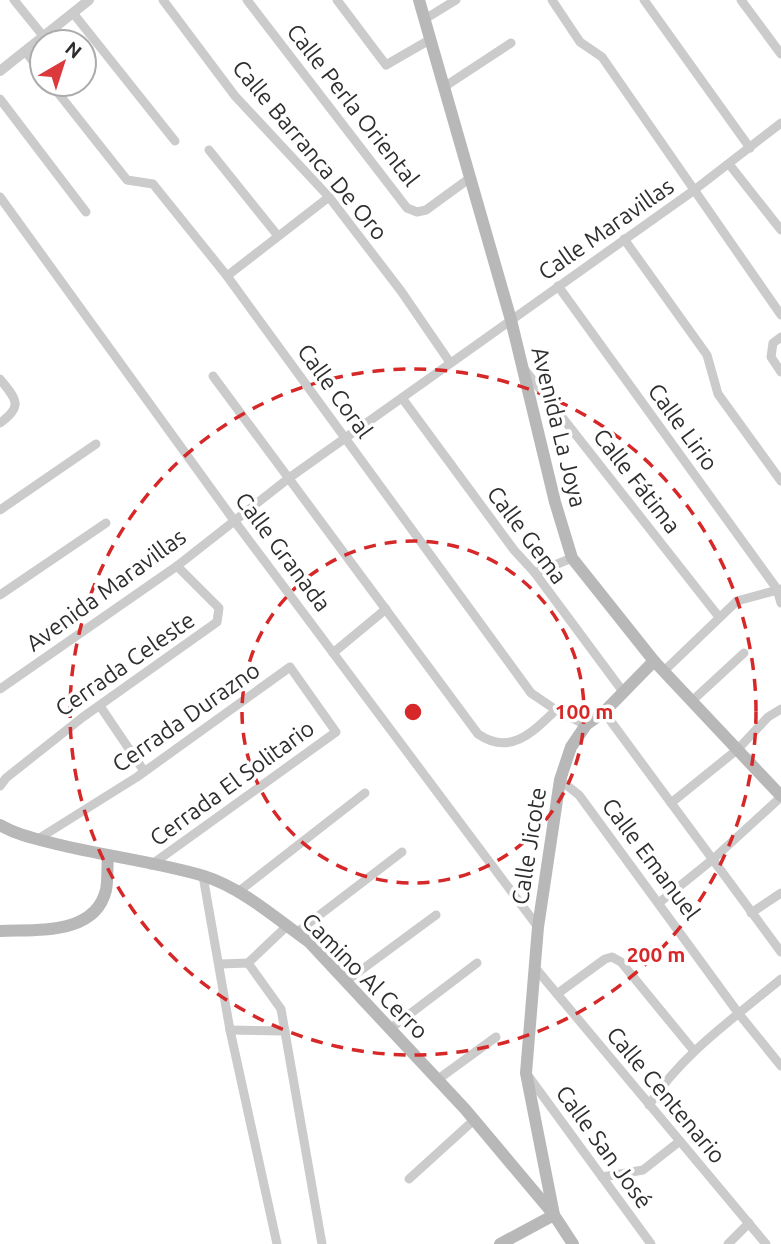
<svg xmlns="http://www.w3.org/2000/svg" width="781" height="1244" font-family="Ubuntu,sans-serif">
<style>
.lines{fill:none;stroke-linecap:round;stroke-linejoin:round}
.minor{stroke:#cbcbcb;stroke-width:9}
.tertiary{stroke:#cbcbcb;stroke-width:10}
.secondary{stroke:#b8b8b8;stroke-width:12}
.ring{fill:none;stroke:#d62828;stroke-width:3.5;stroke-dasharray:12 9}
.labels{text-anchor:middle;stroke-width:7;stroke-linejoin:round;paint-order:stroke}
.street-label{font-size:23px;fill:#2e2e2e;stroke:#fff}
.centre{fill:#d62828;stroke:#fff;stroke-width:3.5}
.ring-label{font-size:21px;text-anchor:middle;font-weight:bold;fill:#d62828;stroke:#fff;stroke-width:7;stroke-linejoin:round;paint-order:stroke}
</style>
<rect width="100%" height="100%" fill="#fff"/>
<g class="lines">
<!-- minor -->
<g class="minor">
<path d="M14,0l30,37"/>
<path d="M163,0l72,96 94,101 72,94 48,70"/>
<path d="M247,0l160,208 10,4 9,-2 44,-32"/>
<path d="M337,0l49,65 45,-26"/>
<path d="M552,0l28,42 22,15 179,258"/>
<path d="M644,0l106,148"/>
<path d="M741,0l40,54"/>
<path d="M73,13l102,128"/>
<path d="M425,19l31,-19"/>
<path d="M25,51l17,22"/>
<path d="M51,84l76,96 26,4 74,92 304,417 25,17 30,15"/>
<path d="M444,87l67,-44"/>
<path d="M0,99l86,113"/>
<path d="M209,150l69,86"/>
<path d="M729,164l52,66"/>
<path d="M0,197l233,322 305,408"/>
<path d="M624,239l83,116 11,39 63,87"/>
<path d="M227,276l102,-79"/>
<path d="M558,286l219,303 4,14"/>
<path d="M781,337l-8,6 -2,14 10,15"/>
<path d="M525,370l194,247"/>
<path d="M213,376l265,358c32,22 54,-1 78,-24"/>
<path d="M0,379c16,20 24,27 0,44"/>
<path d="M402,398l112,152 21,23 89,120"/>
<path d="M0,510l96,-66"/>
<path d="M535,573l37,-15"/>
<path d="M0,595l106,-72"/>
<path d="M333,653l53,-44"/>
<path d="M664,671l73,-70 44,-12"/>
<path d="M0,689l177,-123 112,-88 404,-287 88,-68"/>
<path d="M693,700l51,-47"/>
<path d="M100,706l44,65"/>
<path d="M604,712l177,240"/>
<path d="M560,780l19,15 160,219 42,52"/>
<path d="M0,786l6,-8 77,-61 134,-95 2,-14 -42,-42"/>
<path d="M671,803l67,-54 30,-32 13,-8"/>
<path d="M38,839l99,-62 153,-110 46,65 -185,133"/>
<path d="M203,876l27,154 47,214"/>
<path d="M238,892l127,-99"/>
<path d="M660,902l52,-42 69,-63"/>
<path d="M751,913l30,-20"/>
<path d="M296,933l106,-81"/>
<path d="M248,963l39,-37"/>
<path d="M221,964l27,-1 33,46 41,235"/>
<path d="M537,970l229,274"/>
<path d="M345,982l91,-67"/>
<path d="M557,994l48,-35 7,-2 9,5 73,89"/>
<path d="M390,1029l87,-66"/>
<path d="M230,1030l55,1"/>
<path d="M529,1077l122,167"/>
<path d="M437,1080l59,-43"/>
<path d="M649,1105c34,-52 85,-87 132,-126"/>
<path d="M602,1177l41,-7 37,-29"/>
<path d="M409,1179l65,-59"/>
<path d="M728,1244l21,-21"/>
</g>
<!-- tertiary -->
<path class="tertiary" d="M0,71l89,-71"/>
<!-- secondary -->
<g class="secondary">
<path d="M419,0l92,320 44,182 17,56 82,103 127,135"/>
<path d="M0,825c17,10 37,14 56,19 49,12 100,18 148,32 38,12 73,43 105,66l156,167 89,106"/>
<path d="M0,931c36,-2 95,5 106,-41 2,-10 1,-23 2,-33"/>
<path d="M500,1244l54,-29"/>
<path d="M573,1244l-19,-29 -28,-142 12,-146 22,-147 11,-33 15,-22 18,-13 50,-51"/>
</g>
</g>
<!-- distance rings -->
<g class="ring">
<circle cx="413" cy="712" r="171"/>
<circle cx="413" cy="712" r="343"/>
</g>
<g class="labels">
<!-- street labels -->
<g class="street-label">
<text transform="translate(353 105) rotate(52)" y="8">Calle Perla Oriental</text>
<text transform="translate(310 150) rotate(50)" y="8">Calle Barranca De Oro</text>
<text transform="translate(606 229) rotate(-35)" y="8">Calle Maravillas</text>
<text transform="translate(335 391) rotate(54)" y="8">Calle Coral</text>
<text transform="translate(559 427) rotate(76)" y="8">Avenida La Joya</text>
<text transform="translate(683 427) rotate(54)" y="8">Calle Lirio</text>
<text transform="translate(637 481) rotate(52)" y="8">Calle Fátima</text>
<text transform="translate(527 535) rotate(53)" y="8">Calle Gema</text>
<text transform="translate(283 552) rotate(53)" y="8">Calle Granada</text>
<text transform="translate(106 590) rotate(-36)" y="8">Avenida Maravillas</text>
<text transform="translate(125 664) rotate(-35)" y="8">Cerrada Celeste</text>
<text transform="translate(186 717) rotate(-35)" y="8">Cerrada Durazno</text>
<text transform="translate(232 783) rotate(-36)" y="8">Cerrada El Solitario</text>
<text transform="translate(529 846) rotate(-81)" y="8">Calle Jicote</text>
<text transform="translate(651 859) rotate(53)" y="8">Calle Emanuel</text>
<text transform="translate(365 976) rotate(45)" y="8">Camino Al Cerro</text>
<text transform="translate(666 1095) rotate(50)" y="8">Calle Centenario</text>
<text transform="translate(604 1147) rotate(54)" y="8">Calle San José</text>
</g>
</g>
<circle cx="413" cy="712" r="10" class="centre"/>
<g class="ring-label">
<text x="584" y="719">100 m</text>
<text x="656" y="962">200 m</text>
</g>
<!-- north arrow -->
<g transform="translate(63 63) rotate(39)"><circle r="33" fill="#ffffff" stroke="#ababab" stroke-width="2"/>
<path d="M0-5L12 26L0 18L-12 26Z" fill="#dc393d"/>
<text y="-10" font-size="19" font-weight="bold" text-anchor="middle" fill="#2e2e2e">N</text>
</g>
</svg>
